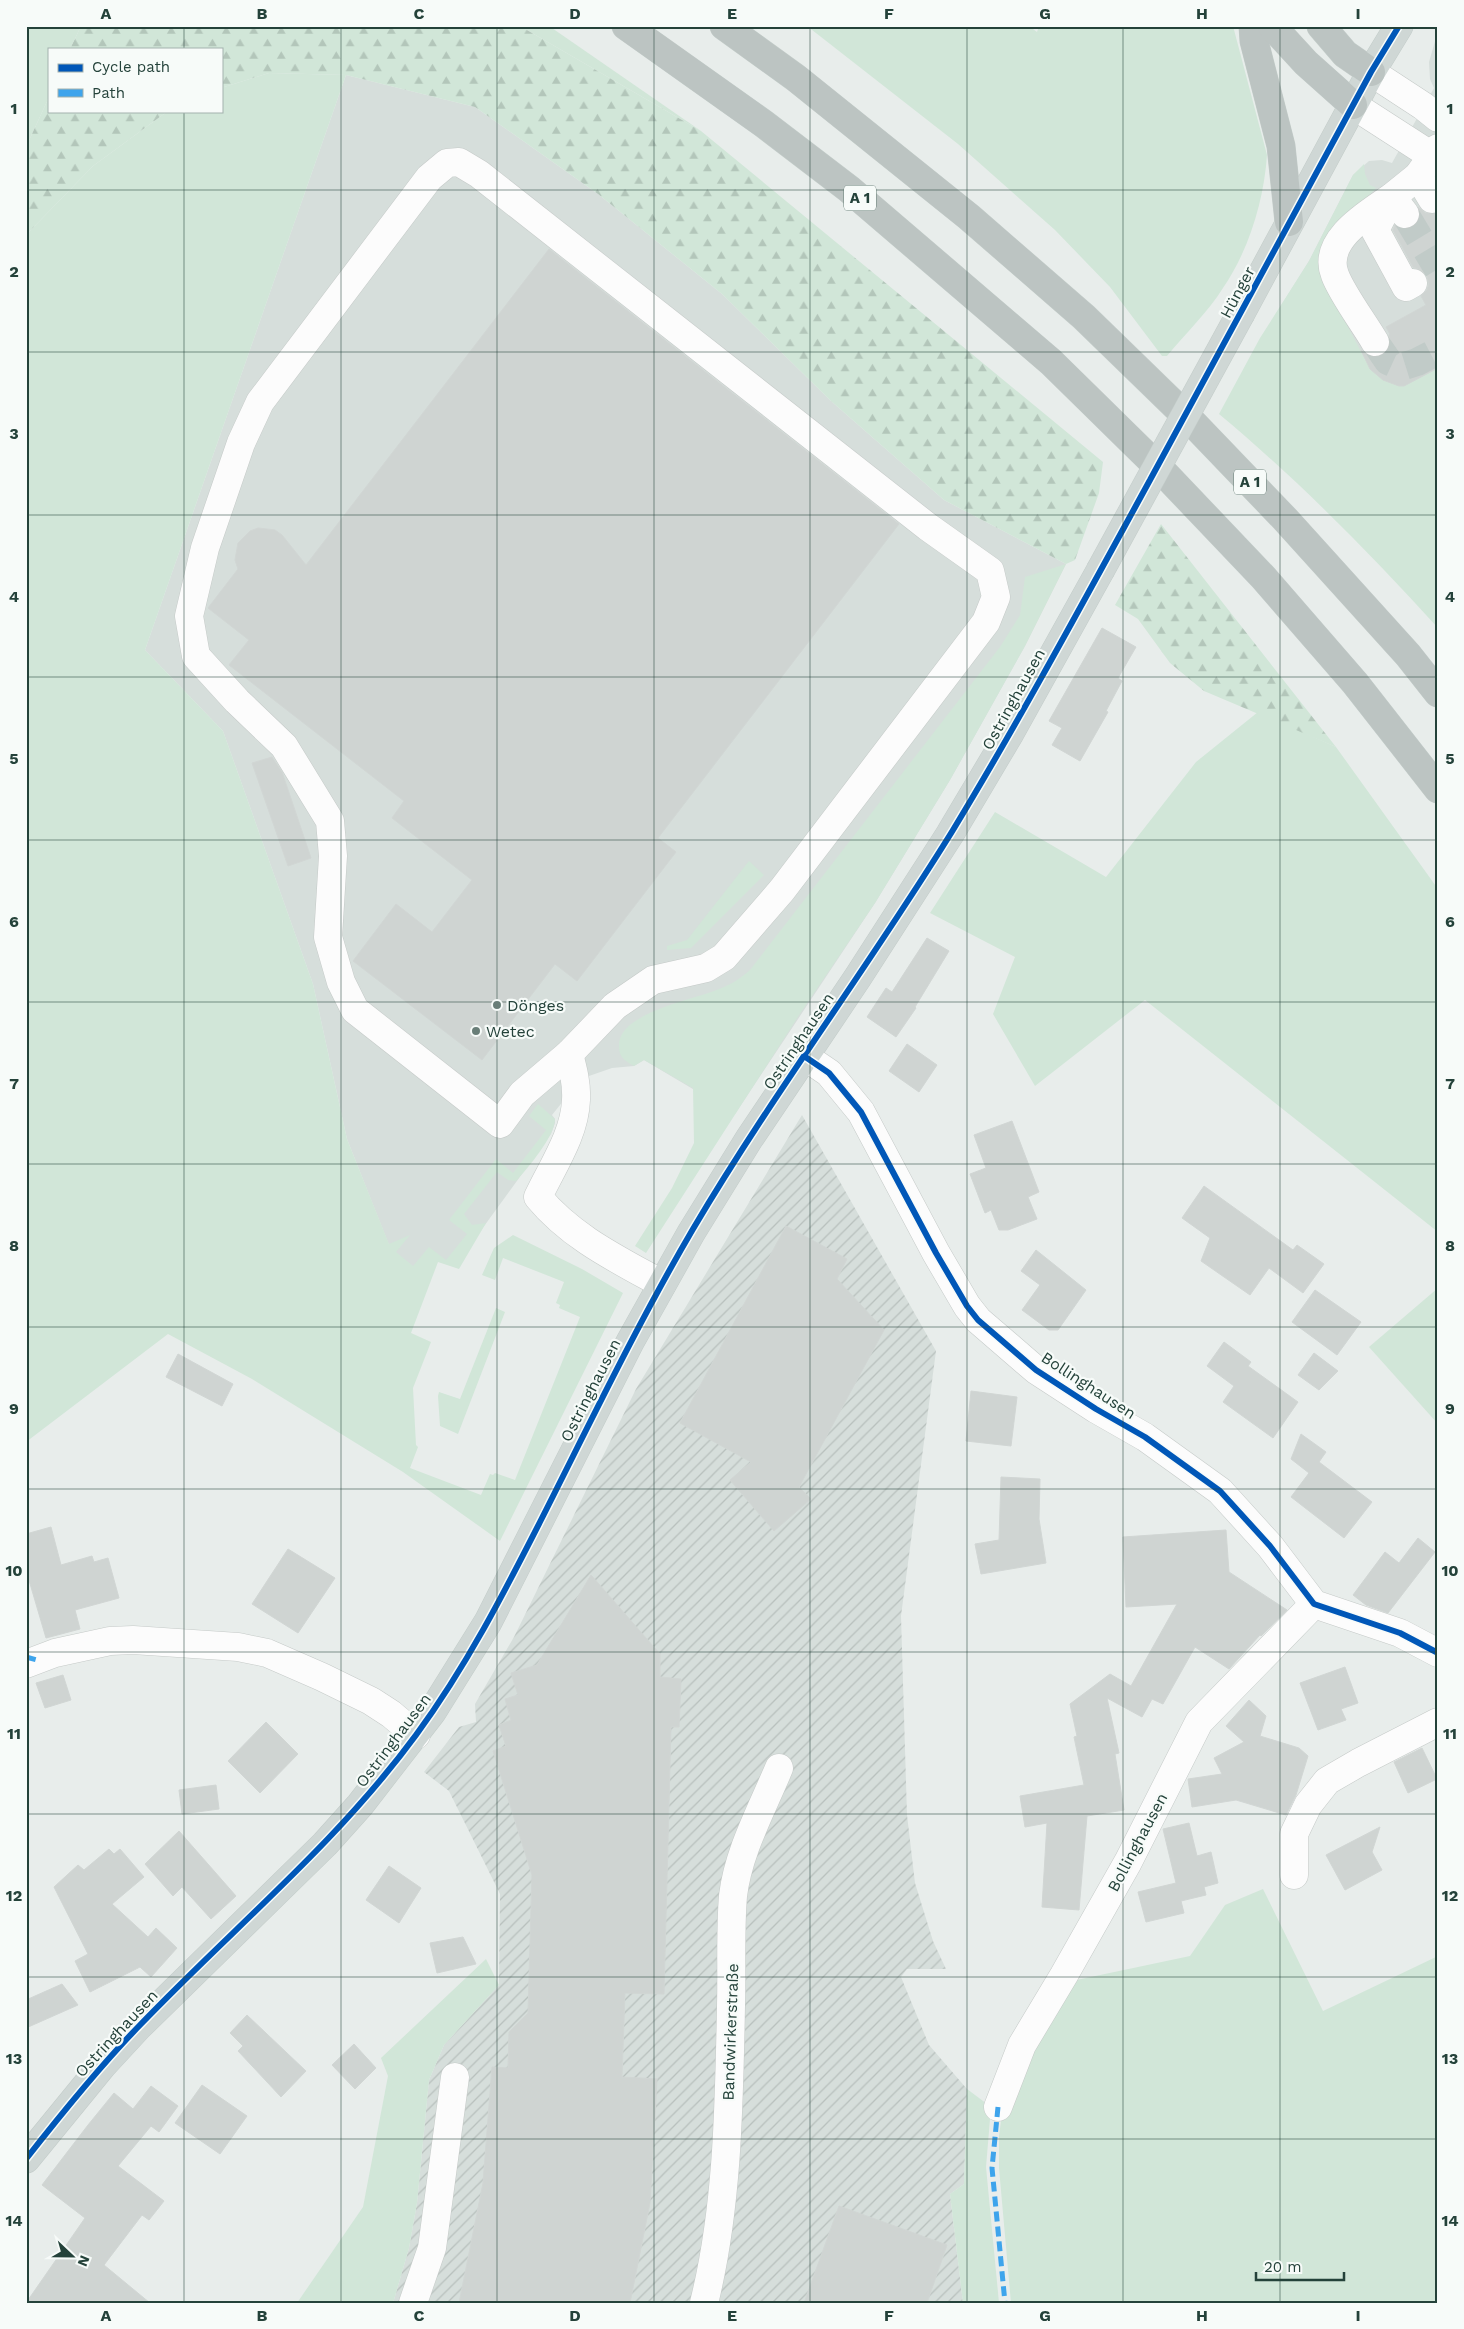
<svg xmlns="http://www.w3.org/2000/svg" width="1464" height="2329" font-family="'Work Sans',sans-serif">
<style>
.built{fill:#d6dedb}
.industrial{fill:url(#industrial-furrows)}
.grass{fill:#d1e6d8}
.forest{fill:url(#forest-firs)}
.building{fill:#cfd4d2;stroke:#d1d6d4}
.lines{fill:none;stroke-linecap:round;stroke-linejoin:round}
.minor-tunnel{stroke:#c1cbc8;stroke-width:28;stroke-dasharray:28 14;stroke-linecap:butt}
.minor-casing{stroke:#c5cac8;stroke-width:29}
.major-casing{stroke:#c3ccc9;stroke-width:29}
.highway-casing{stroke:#c3ccc9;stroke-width:29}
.minor{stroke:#fcfcfc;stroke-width:28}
.major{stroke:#cfd7d5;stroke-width:28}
.highway{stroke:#bcc4c2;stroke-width:28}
.major-bridge-casing{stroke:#c3ccc9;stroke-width:29;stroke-linecap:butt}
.major-bridge{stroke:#cfd7d5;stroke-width:28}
.quiet{stroke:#3ea4ec;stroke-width:5;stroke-dasharray:10 5;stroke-linecap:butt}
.cycleway-casing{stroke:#f7fbf9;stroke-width:9}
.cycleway{stroke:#0057b8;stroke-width:6}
.grid{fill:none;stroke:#24423a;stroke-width:1;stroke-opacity:0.55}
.poi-dot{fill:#697e78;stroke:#f7fbf9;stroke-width:2}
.labels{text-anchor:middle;stroke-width:4.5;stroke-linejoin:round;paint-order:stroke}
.shield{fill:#f7fbf9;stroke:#637a73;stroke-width:1}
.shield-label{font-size:15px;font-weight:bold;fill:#24423a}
.street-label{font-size:16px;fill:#24423a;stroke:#f7fbf9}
.poi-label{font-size:16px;fill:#24423a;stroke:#f7fbf9;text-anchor:start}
.neatline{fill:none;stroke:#24423a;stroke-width:2}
.grid-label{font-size:16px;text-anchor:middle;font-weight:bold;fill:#24423a}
</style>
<defs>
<pattern id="industrial-furrows" width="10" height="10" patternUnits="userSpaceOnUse" patternTransform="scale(1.25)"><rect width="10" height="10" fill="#d6dedb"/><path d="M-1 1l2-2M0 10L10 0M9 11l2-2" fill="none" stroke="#b8c0bd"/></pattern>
<pattern id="forest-firs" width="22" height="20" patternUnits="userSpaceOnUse" patternTransform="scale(1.25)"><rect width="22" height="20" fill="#d1e6d8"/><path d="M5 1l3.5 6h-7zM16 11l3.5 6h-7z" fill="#b3c6ba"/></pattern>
</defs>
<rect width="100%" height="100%" fill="#e8edeb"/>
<!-- built -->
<g class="built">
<path d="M1438,31v337l-53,53 -109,-107 33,-53 44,-86 16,-14 13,-1 10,3 42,-75 -4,-9 -1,-17z"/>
<path d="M346,75l129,32 123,87 124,100 109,107 113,99 122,64 -41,82 -75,134 -75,123 -140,211 -91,-54 -10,6 -22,2 -23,8 -17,14 -20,25 3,4v4l-4,11 -96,132 -21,-9 -27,66 -18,-78 -42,-106 -34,-155 -90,-253 -78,-81z"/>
</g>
<!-- industrial -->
<path class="industrial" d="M802,1115l134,236 -35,265 6,199 8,68 18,58 13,28h-39l-6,8 28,68 38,44 -3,95 -14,10 13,109h-570l16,-55 8,-45 12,-123 15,-35 55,-60 1,-91 -51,-103 -25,-19 35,-45 17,-5 -1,-18 39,-67 122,-248z"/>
<!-- grass -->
<g class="grass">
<path d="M26,26h55l-11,23h-21v48l-23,50z"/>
<path d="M520,26h29l152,105z"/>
<path d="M807,26h222l8,6 2,-6h194l34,129c-3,45 -18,95 -44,133 -15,24 -38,46 -56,68h-5l-52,-69 -55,-57 -97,-86z"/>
<path d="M269,73l77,2 -201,575 78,81 90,253 34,155 42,105 21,-9 -14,17 17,14 16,-19 17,13 21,-26 -18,-14 47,-61 17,14 33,-43 -17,-14 9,-12 17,15c0,17 -27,49 -39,62l-8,-1 -11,-8 -33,42 8,11 14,-2 -27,46 -21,-7 -27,71 20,9 -18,46 3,57 2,2 -8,21 71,27 9,-21 3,1 2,-2 20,7 65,-163 -21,-9 1,-3 -4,-2 8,-21 -61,-24 -8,22 -13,-5 12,-27 19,-13 69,34 41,24 -123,248 -97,-69 -151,-93 -84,-45 -142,108v-1207l67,-69 75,-55h53v-23z"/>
<path d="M1364,164l1,10 5,11 6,3 -32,34 -21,57 47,90 13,11 16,6 39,-18v260c-69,-76 -140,-148 -219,-214l41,-76 49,-77 44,-86z"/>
<path d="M1066,564l-41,82 -75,134 -75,123 -74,109 -155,241 -11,-7 37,-58 22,-45 -1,-55 -49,-28 -10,6c-9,-5 -15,-9 -15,-19 -3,-33 72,-47 95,-56 14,-5 25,-11 36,-21l250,-323 20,-32 5,-38z"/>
<path d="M1258,712l78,35 102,142v343l-293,-232 -110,86 -42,-72 22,-57 -85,-44 65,-101 111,65 90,-115z"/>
<path d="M749,861l15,14 -73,73 -24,2v-4l20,-6z"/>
<path d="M1438,1288v136l-69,-77z"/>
<path d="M496,1308l9,4 -47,122 -18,-8 -2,-30 1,-4 21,7z"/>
<path d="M1263,1889l60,122 115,-55v347h-427l-12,-135v-32l4,-30 64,-124 123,-26 35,-51z"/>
<path d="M486,1959l13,26 -55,60 -15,35 -12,123 -8,45 -16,55h-96l66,-96 25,-131 -7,-18z"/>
<path d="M967,2089l24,18 -5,60 13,136h-36l-13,-109 14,-10z"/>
</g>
<!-- forest -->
<g class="forest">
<path d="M81,26h439l181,105 402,331 -4,31 -24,67 -9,4 -122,-64 -113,-99 -109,-107 -124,-100 -123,-87 -129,-32 -77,-2 -48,15v-39h-151z"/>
<path d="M49,97v14h119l-75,55 -67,69v-88z"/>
<path d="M1161,524l175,223 -132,-56 -34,-28 -32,-44 -23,-14z"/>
</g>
<!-- building -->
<g class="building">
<path d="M1418,207l7,6h13v155l-34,18h-5l-16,-6 -13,-11 -9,-19 7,6 7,2 9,-3 4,-5 3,-8 -2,-7 1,-1 -4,-7 40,-22 -5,-9 6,-6 2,-6 -2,-8 -6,-6 -8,-3 -20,-37 2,-5 12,5 8,-4 5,-6z"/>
<path d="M549,249l350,275 -241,314 18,14 -99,129 -22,-17 -73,96 -129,-99 43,-57 36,28 40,-52 -80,-62 12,-17 -175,-136 20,-25 -41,-32 30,-39 -3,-9 3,-17 12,-12 8,-3 17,2 7,5 24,30z"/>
<path d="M1102,628l34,19 -18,31 4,3 -16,30 2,1 -28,49 -28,-16 10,-17 -13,-7z"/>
<path d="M272,757l10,15 29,86 -23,8 -36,-103z"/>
<path d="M927,938l22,13 -34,56 1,1 -20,29 -29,-20 19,-29 6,4z"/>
<path d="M907,1044l30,21 -18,27 -30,-21z"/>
<path d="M1012,1121l27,71 -11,5 9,22 -29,11h-9l-8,-20 -6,3 -15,-39 16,-6 -12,-33z"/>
<path d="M1204,1186l89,64 4,-5 27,19 -21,29 -34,-25 -19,27 -49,-34 9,-23 -28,-20z"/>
<path d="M786,1226l61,33 -10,20 47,51 -85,157 12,12 -37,32 -44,-51 21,-18 -71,-39z"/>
<path d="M1036,1250l50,40 -28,40h-9l-27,-20 18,-25 -19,-14z"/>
<path d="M1315,1290l46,32 -24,33 -45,-33z"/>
<path d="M1224,1342l27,20 -3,4 50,36 -25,36 -50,-36 11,-16 -27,-20z"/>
<path d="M1314,1353l24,18 -19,19 -21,-15z"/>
<path d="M178,1354l55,30 -11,22 -56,-29z"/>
<path d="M971,1391l46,6 -6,49 -45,-5z"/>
<path d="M1301,1434l25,18 -7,10 53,40 -28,36 -53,-41 18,-24 -18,-14z"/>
<path d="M1001,1477l39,2 -1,40 7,44 -65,11 -6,-30 24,-4z"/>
<path d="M51,1527l10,38 31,-9 2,6 14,-4 11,40 -44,12 5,19 -34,9 -20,-68v-36z"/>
<path d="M1226,1530l3,42 58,38 -26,26 -1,-1 -31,34 -34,-22 -32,57 -11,-5 -10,18 -35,-19 12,55 -4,1 9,56 -37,6 -8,94 -37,-3 5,-84 -22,4 -5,-31 64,-11 -10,-48 3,-1 -7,-32 40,-30 21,12 46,-82 -51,3 -3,-70z"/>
<path d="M1418,1538l17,14 -47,61 -22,-8 -13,-10 32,-43 14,11z"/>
<path d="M288,1549l47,29 -37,55 -46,-29z"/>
<path d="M591,1575l69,79v23l21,2 -2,48h-8l-7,267 -39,-1 -3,84 35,2 -7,124 -20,100h-171l24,-120 9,-116 16,1 1,-36 19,-19 4,-138 -39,-124 13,-5 -7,-21 12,-5 -6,-21 13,-4 -7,-22 26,-8z"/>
<path d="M1345,1667l13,36 -17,6 5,11 -28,10 -18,-47z"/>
<path d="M63,1675l8,25 -26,8 -9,-25z"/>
<path d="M1249,1700l17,16 -6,20 39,12 9,8 -12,39 -10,20 -50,-15 -44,7 -4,-28 34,-5 -8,-16 30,-16 -18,-16z"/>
<path d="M266,1722l32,32 -38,39 -32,-32z"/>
<path d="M1422,1748l15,31 -29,14 -14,-31z"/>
<path d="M216,1785l3,24 -37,5 -3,-24z"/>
<path d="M1189,1823l8,33 14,-4 7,31 -14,4 2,8 -25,6 3,12 -38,9 -8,-30 38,-9 -13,-54z"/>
<path d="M1380,1827l-8,25 10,18 -37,20 -19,-35z"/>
<path d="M179,1831l57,65 -25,23 -29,-32 -9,9 -28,-32z"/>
<path d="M109,1849l5,5 6,-5 24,28 -32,27 36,33 8,-9 21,20 -26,29 -11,-10 -50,25 -15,-31 13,-7 -34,-67 24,-22 6,5z"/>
<path d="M389,1866l32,22 -22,35 -33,-23z"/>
<path d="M463,1937l13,27 -39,9 -7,-30z"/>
<path d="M62,1984l16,21 -52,23v-28z"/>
<path d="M247,2015l59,56 -25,26 -43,-46 5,-5 -13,-13z"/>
<path d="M354,2044l22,24 -21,21 -23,-24z"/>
<path d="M202,2085l45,31 -27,38 -45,-31z"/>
<path d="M151,2086l27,20 -19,26 -8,-6 -33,40 46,35 -15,19 -7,-5 -38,50 46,38h-124l59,-85 -43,-33 46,-60 26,-32 19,16z"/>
<path d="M839,2206l108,39 -20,58h-123z"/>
</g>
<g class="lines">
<!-- minor-tunnel -->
<g class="minor-tunnel">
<path d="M1405,214l33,55"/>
<path d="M1375,342l13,19 13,6 16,-5 21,-11"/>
</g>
<defs>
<g id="minor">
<path d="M1371,72l52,34 15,12"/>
<path d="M1353,105l79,51 6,6"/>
<path d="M459,162l20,12 449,353 62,44 6,26 -10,25 -204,268 -58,67 -18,11 -53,12 -38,26 -46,48 -47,40 -22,30 -145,-114 -14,-28 -13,-45 5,-81 -3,-35 -46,-75 -47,-45 -41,-45 -7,-40 16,-68 36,-105 19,-41 169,-224 18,-15z"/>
<path d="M1418,176l14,23"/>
<path d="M1413,283l-7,4 -31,-57 17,-33 26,-21 20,-28"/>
<path d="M1375,342c-11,-19 -33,-48 -40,-67 -14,-35 34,-62 57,-78l13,17"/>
<path d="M569,1054c4,15 8,30 7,46 -1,34 -24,67 -38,97 33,40 79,62 124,87"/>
<path d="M804,1056l25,17 32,39 75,141 31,53 11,14 58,50 60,39 49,28 75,54 50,55 44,58 86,29 38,20"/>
<path d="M26,1664l29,-11 55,-12 23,-1 105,7 29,6 55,24 49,24 20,13 25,21"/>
<path d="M1294,1875v-41l14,-29 19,-24 31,-18 80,-41"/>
<path d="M998,2107l24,-62 42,-70 64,-113 71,-140 115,-118"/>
<path d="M413,2303l19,-55 23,-171"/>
<path d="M704,2303c24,-96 25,-199 27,-297 1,-36 -1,-74 2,-110 5,-44 29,-87 46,-128"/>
</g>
<g id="major">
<path d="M1241,313l130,-241 28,-46"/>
<path d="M26,2159l76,-93 36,-39 187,-183 35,-39 72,-93 56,-90 142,-280 61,-109 58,-94 109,-162 92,-143 60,-101 90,-162"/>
</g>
<g id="highway">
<path d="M626,26l138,98 85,65 202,173 112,110 100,105 92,106 83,106"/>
<path d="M724,26l72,52 173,139 115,100 106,103 95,99 123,136 30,38"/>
<path d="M1253,26l1,15 27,105 8,76"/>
<path d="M1272,26l34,37 47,42"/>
<path d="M1321,26l24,28 26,18"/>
</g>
</defs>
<!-- minor casing -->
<use href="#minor" class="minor-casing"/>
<!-- major casing -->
<use href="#major" class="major-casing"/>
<!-- highway casing -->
<use href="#highway" class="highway-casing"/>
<!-- minor -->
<use href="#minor" class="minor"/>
<!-- major -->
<use href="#major" class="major"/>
<!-- highway -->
<use href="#highway" class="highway"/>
<defs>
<path id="major-bridge" d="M1100,571l141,-258"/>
</defs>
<!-- major-bridge casing -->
<use href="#major-bridge" class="major-bridge-casing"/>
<!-- major-bridge -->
<use href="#major-bridge" class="major-bridge"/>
<!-- quiet -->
<g class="quiet">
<path d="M26,1657l11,3"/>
<path d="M998,2107l-6,61 13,135"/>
</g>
<defs>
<g id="cycleway">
<path d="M804,1056l25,17 32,39 75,141 31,53 11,14 58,50 60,39 49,28 75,54 50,55 44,58 86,29 38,20"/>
<path d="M26,2159c36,-46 73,-92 114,-134 94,-98 195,-180 276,-290 50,-68 88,-142 126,-217 49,-97 96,-195 151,-289 81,-137 177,-264 260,-399 69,-114 133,-233 197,-350 74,-136 148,-272 221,-408l28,-46"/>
</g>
</defs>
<!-- cycleway casing -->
<use href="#cycleway" class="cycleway-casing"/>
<!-- cycleway -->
<use href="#cycleway" class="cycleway"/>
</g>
<!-- grid -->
<path class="grid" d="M184,26v23M341,26v2277M497,26v2277M654,26v2277M810,26v2277M967,26v2277M1123,26v2277M1280,26v2277M184,111v2192M26,190h1412M26,352h1412M26,515h1412M26,677h1412M26,840h1412M26,1002h1412M26,1164h1412M26,1327h1412M26,1489h1412M26,1652h1412M26,1814h1412M26,1977h1412M26,2139h1412"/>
<!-- markers -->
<g class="poi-dot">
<circle cx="497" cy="1005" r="5"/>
<circle cx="476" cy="1031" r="5"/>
</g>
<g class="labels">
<!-- shield labels -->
<g class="shield">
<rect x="844" y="185.5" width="32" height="25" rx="4"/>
<rect x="1234" y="469.5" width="32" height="25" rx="4"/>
</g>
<g class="shield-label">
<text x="860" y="203">A 1</text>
<text x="1250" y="487">A 1</text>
</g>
<!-- street labels -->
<g class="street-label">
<text transform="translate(1237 292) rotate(-62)" y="6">Hünger</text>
<text transform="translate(1013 699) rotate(-61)" y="6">Ostringhausen</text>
<text transform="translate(798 1041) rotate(-56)" y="6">Ostringhausen</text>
<text transform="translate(1089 1385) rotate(33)" y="6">Bollinghausen</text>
<text transform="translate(590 1390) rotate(-63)" y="6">Ostringhausen</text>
<text transform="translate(393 1740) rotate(-53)" y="6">Ostringhausen</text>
<text transform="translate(1137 1842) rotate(-62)" y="6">Bollinghausen</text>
<text transform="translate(730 2032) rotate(-88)" y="6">Bandwirkerstraße</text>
<text transform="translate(116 2033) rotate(-47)" y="6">Ostringhausen</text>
</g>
<!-- poi labels -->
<g class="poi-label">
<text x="507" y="1011">Dönges</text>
<text x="486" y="1037">Wetec</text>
</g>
</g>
<!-- border -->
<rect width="1464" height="2329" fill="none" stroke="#f7fbf9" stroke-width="55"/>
<!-- legend -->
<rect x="48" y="48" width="175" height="65" fill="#f7fbf9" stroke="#a3b1ad"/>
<rect x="58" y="64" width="25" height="8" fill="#0057b8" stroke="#a3b1ad"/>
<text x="92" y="72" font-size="15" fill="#24423a">Cycle path</text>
<rect x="58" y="89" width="25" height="8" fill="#3ea4ec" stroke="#a3b1ad"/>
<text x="92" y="98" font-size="15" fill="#24423a">Path</text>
<!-- north arrow -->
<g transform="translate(72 2256) rotate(112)" stroke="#f7fbf9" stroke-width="4" paint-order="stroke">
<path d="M0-4L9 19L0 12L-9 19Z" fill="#24423a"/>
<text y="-8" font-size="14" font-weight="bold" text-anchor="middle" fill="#24423a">N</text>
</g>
<!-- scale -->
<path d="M1256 2272v8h88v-8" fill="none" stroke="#24423a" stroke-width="2.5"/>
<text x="1264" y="2272" font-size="15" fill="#24423a" stroke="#f7fbf9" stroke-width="4" paint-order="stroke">20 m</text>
<rect x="28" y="28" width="1408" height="2274" class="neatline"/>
<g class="grid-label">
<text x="106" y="19">A</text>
<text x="262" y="19">B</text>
<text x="419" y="19">C</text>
<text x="575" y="19">D</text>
<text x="732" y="19">E</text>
<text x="889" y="19">F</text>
<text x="1045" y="19">G</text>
<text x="1202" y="19">H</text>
<text x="1358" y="19">I</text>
<text x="14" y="114">1</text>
<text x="1450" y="114">1</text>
<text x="14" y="277">2</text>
<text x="1450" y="277">2</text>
<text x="14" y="439">3</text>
<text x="1450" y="439">3</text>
<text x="14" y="602">4</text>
<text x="1450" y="602">4</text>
<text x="14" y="764">5</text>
<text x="1450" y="764">5</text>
<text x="14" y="927">6</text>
<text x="1450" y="927">6</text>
<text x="14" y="1089">7</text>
<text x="1450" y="1089">7</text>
<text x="14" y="1251">8</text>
<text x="1450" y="1251">8</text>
<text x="14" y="1414">9</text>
<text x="1450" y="1414">9</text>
<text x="14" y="1576">10</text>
<text x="1450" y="1576">10</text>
<text x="14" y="1739">11</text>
<text x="1450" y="1739">11</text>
<text x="14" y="1901">12</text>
<text x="1450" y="1901">12</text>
<text x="14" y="2064">13</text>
<text x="1450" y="2064">13</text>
<text x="14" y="2226">14</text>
<text x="1450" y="2226">14</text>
<text x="106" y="2321">A</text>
<text x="262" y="2321">B</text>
<text x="419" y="2321">C</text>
<text x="575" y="2321">D</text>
<text x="732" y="2321">E</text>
<text x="889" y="2321">F</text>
<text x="1045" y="2321">G</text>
<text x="1202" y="2321">H</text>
<text x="1358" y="2321">I</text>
</g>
</svg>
